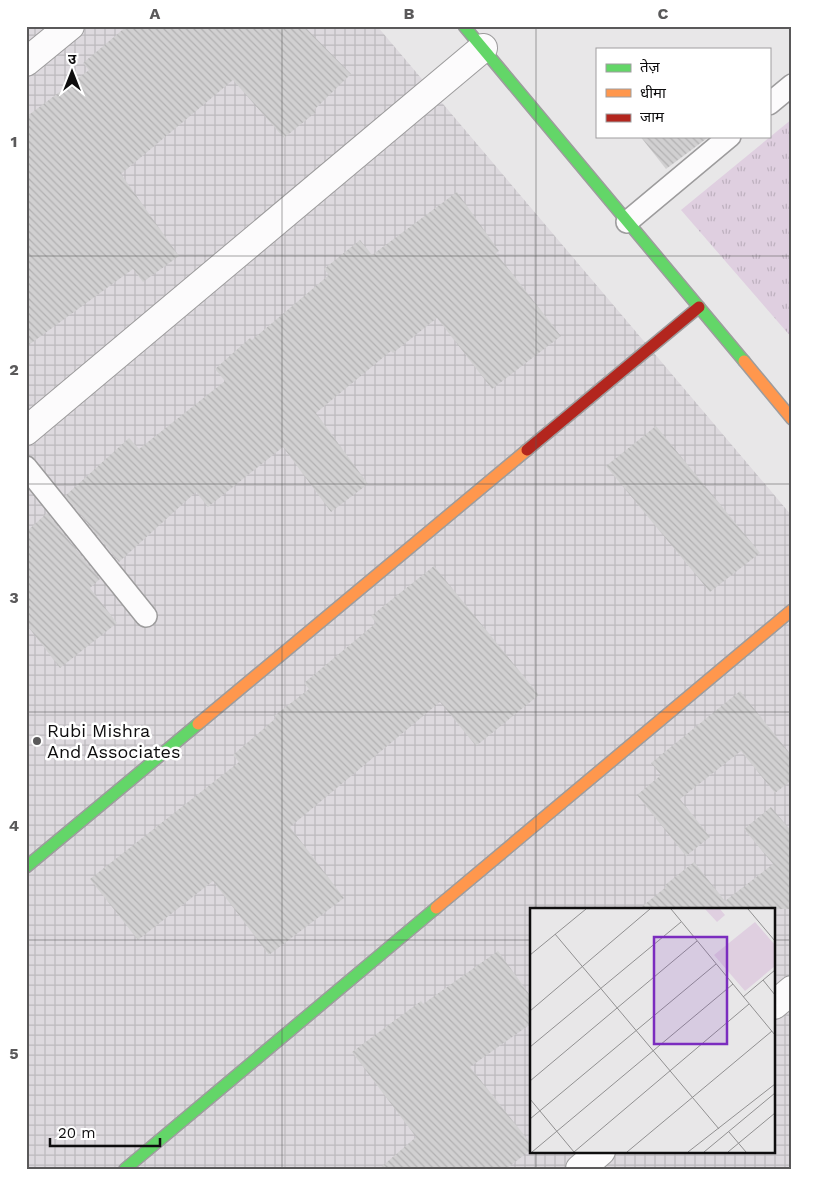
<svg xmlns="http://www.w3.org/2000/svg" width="818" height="1195" font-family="'Work Sans','Noto Sans Devanagari',sans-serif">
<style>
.industrial{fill:url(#industrial-grid);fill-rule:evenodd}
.grass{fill:url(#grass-tufts)}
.building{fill:url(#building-back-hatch)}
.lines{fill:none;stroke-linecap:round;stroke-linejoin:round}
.lane-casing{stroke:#9d9c9d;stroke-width:24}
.street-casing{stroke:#9d9c9d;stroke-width:30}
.fast-casing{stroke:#9d9c9d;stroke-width:14}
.slow-casing{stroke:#9d9c9d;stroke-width:14}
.jam-casing{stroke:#9d9c9d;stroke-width:14}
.lane{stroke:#fcfbfc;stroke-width:21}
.street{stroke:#fcfbfc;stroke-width:28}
.fast{stroke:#63d668;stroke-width:11}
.slow{stroke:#ff974d;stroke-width:11}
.jam{stroke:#b3261e;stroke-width:11}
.grid{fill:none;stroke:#5a595a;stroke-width:1;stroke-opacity:0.55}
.poi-dot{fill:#5a595a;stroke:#fff;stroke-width:2}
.labels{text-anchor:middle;stroke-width:5;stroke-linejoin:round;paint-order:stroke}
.poi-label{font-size:18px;fill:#0e0d0e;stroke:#fff;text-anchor:start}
.inset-road{fill:none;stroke:#919091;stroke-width:1}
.view{fill:#7b2cbf;fill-opacity:0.15;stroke:#7b2cbf;stroke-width:2.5}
.inset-edge{fill:none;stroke:#0e0d0e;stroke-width:2.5}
.neatline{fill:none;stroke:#5a595a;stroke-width:2}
.grid-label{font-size:16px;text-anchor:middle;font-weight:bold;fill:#5a595a}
</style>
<defs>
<pattern id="industrial-grid" width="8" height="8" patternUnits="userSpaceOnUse" patternTransform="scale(1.25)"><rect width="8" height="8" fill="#ddd9de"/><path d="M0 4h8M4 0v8" fill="none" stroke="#bcb9bd"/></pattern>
<pattern id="grass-tufts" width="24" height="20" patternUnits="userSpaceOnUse" patternTransform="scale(1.25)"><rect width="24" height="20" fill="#dfcfe0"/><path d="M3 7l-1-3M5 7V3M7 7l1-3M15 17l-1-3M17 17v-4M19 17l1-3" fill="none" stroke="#beb1bf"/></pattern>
<pattern id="building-back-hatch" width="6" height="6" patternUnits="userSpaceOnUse" patternTransform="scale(1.25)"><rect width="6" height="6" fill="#d1d0d1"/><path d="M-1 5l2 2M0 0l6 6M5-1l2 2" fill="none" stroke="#b2b1b2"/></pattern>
</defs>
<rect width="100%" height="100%" fill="#e8e7e8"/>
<!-- industrial -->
<path class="industrial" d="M26,26h351l415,490v653h-766zM532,909h242v242h-242z"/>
<!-- grass -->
<path class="grass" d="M792,119v219l-111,-128z"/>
<!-- building -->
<g class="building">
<path d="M127,26h177l47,48 -37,36 2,2 -32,26 -51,-58 -112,94 58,82 -36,26 -10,-13 -107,78v-230l63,-47 -6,-7z"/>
<path d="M640,136h70l-44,33z"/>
<path d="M457,192l42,59 -3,2 65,83 -69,53 -55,-71 -44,35 -2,-2 -75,62 52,71 -37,28 -48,-65 -75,60 -12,-15 -77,70 -54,-66 64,-58 10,11 86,-68 -10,-12 35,-31 2,2 77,-65 -5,-6 36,-29 12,15z"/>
<path d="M656,426l104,127 -50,39 -104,-126z"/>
<path d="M47,513l53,66 -10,9 27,35 -57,45 -34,-44v-92z"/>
<path d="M434,566l105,129 -63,51 -36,-44 -150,125 54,71 -75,57 -56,-74 -75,59 -48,-61 149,-117 -6,-7 43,-37 -2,-2 35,-27 -5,-6 72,-60 -5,-7z"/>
<path d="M740,691l52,65v24l-17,13 -34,-42 -61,48 30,38 -24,19 -49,-61 24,-20 -10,-12z"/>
<path d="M771,807l21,25v77h-153l27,-22 -1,-2 29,-23 31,39 48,-37 -29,-35z"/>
<path d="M498,951l34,47v25l-62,44 62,78v4l-26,20h-127l37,-32 -64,-85 69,-51 2,3z"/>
</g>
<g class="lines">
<defs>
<g id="lane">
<path d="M769,104l23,-19"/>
<path d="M627,222l103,-86"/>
<path d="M26,467l120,149"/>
</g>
<g id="street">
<path d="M26,62l44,-36"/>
<path d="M26,431l457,-383"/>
<path d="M774,1005l18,-15"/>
<path d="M580,1169l21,-18"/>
</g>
<g id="fast">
<path d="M464,26l280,335"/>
<path d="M26,867l172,-143"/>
<path d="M125,1169l311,-261"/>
</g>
<g id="slow">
<path d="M744,361l48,58"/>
<path d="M198,724l329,-274"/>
<path d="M436,908l356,-298"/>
</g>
<path id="jam" d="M527,450l172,-143"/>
</defs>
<!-- lane casing -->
<use href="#lane" class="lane-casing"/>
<!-- street casing -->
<use href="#street" class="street-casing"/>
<!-- fast casing -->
<use href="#fast" class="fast-casing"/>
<!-- slow casing -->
<use href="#slow" class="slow-casing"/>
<!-- jam casing -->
<use href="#jam" class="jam-casing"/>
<!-- lane -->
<use href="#lane" class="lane"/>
<!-- street -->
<use href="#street" class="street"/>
<!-- fast -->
<use href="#fast" class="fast"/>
<!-- slow -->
<use href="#slow" class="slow"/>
<!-- jam -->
<use href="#jam" class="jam"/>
</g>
<!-- grid -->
<path class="grid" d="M282,26v1143M536,26v883M26,256h766M26,484h766M26,712h766M26,940h506M774,940h18M536,1151v18"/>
<!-- markers -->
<circle class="poi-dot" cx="37" cy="741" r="5"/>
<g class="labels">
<!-- poi labels -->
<g class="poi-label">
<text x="47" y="737">Rubi Mishra<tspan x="47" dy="21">And Associates</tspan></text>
</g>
</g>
<!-- overview -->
<g transform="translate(530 908)">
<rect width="245" height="245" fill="#e8e7e8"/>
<path d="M175,1h15l5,6 -8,7zM225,14l20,23v21l-30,25 -31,-36z" fill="#dfcfe0"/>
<path class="inset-road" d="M141,1l104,126M218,1l27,32M25,26l164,195M0,47l56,-46M233,72l12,15M213,89l32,-27M0,103l120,-102M0,139l151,-125M0,173l167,-140M0,191l44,53M0,211l186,-155M199,224l17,20M2,244l201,-168M44,244l175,-148M97,244l145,-121M158,244l87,-68M174,244l71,-59M198,244l47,-39"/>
<path class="view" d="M124,29h73v107h-73z"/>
<rect width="245" height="245" class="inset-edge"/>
</g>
<!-- border -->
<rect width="818" height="1195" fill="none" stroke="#ffffff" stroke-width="55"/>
<!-- legend -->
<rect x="596" y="48" width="175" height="90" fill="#ffffff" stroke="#9f9e9f"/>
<rect x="606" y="64" width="25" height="8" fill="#63d668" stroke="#9f9e9f"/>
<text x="640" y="72" font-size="15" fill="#0e0d0e">तेज़</text>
<rect x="606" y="89" width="25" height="8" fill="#ff974d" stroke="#9f9e9f"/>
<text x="640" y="98" font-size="15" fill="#0e0d0e">धीमा</text>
<rect x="606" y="114" width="25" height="8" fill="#b3261e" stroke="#9f9e9f"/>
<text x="640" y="122" font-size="15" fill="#0e0d0e">जाम</text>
<!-- north arrow -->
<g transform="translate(72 72)" stroke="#ffffff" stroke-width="4" paint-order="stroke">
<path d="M0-4L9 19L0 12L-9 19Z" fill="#0e0d0e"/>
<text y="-8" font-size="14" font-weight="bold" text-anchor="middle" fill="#0e0d0e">उ</text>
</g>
<!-- scale -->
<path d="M50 1138v8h110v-8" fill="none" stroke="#0e0d0e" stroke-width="2.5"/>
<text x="58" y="1138" font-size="15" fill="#0e0d0e" stroke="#ffffff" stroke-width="4" paint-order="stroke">20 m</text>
<rect x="28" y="28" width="762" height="1140" class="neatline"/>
<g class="grid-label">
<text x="155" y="19">A</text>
<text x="409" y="19">B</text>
<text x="663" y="19">C</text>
<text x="14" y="147">1</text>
<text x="14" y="375">2</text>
<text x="14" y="603">3</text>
<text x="14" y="831">4</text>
<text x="14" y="1059">5</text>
</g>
</svg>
